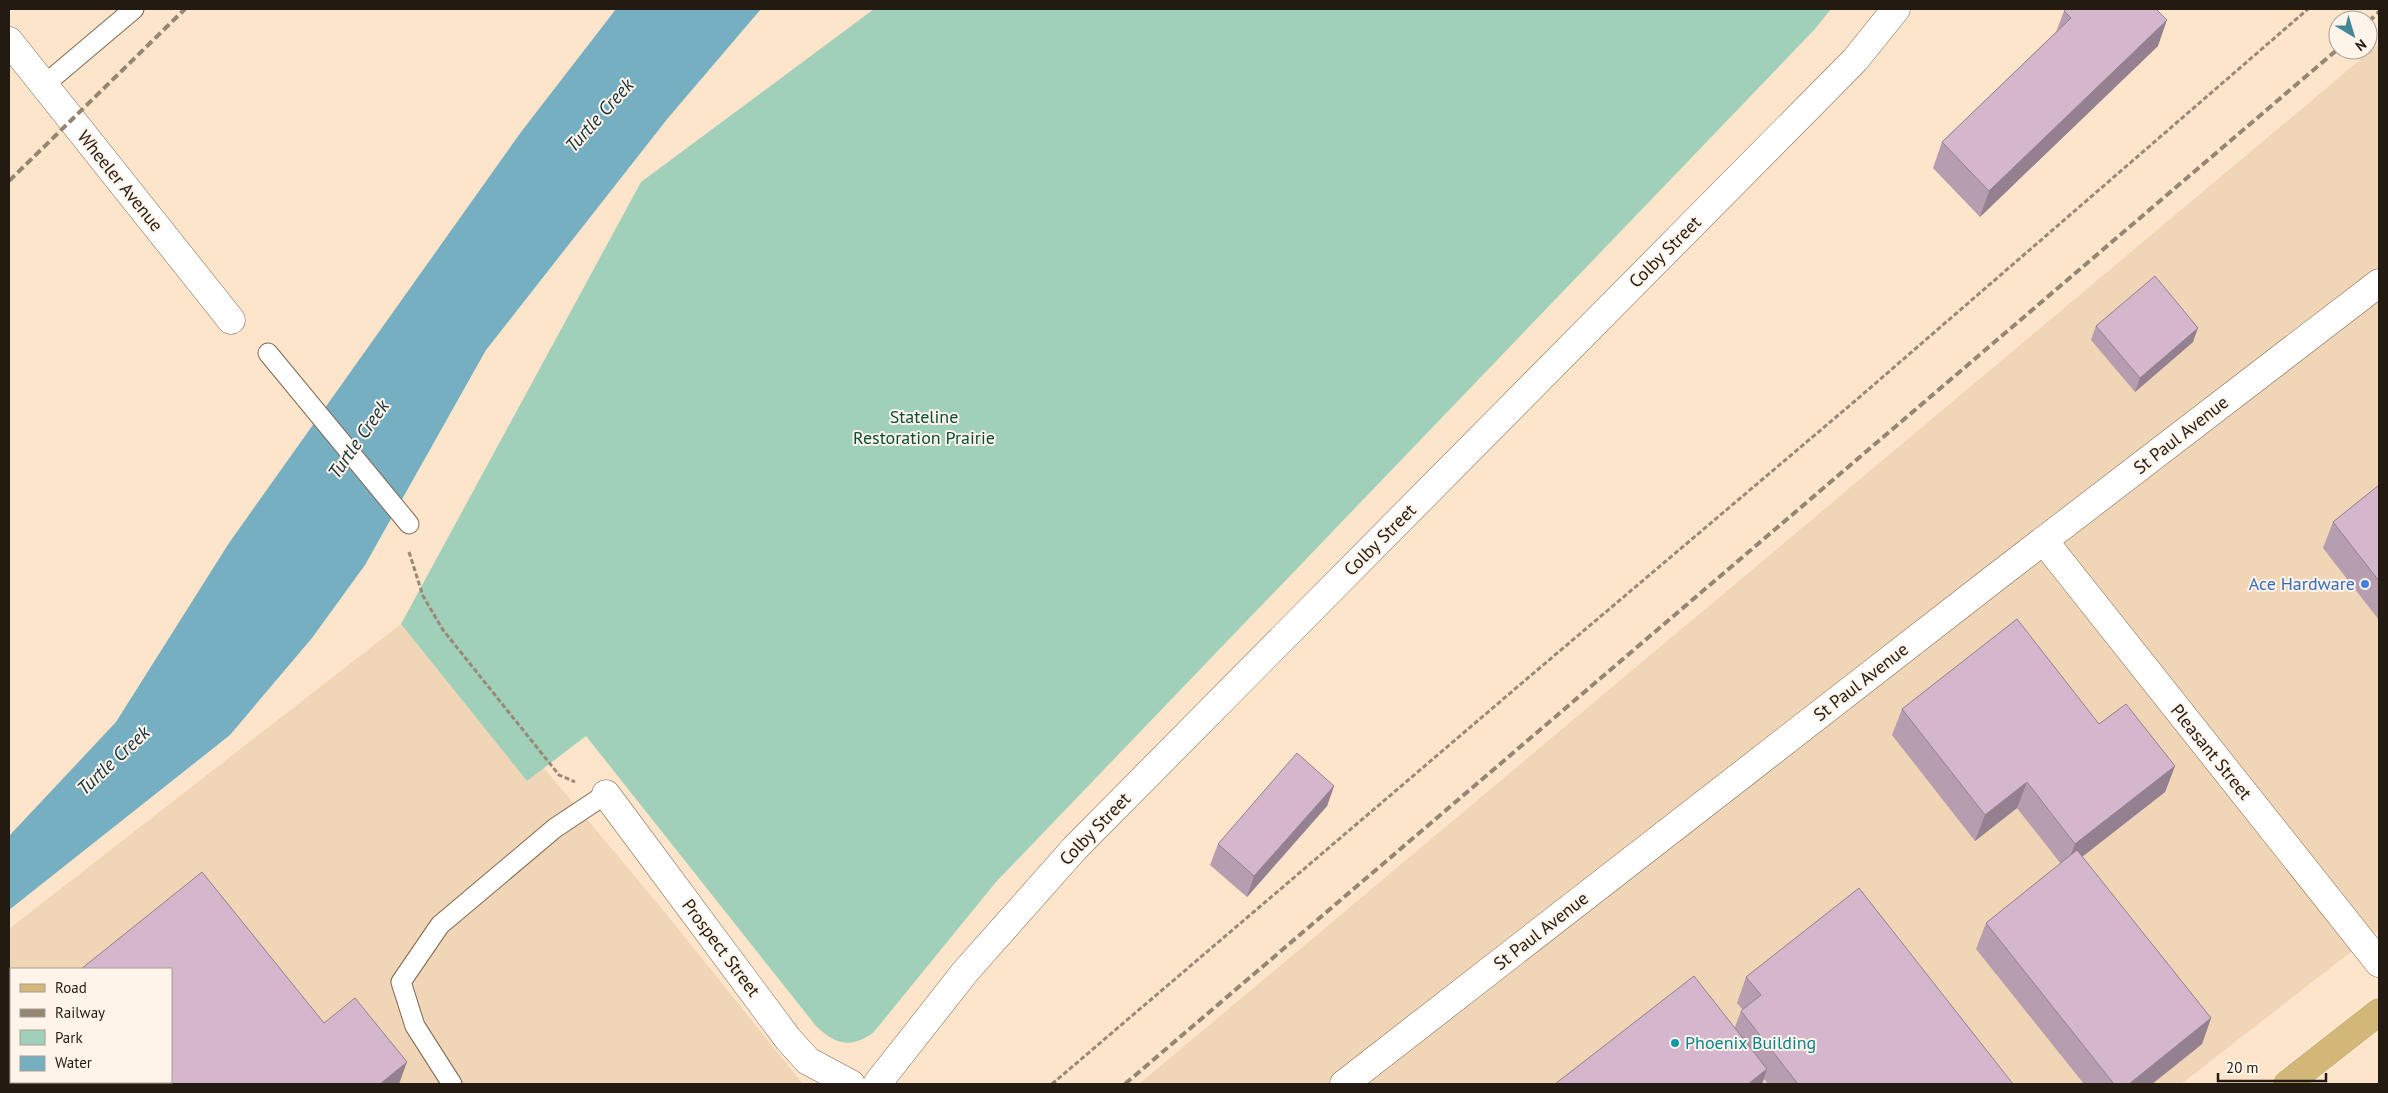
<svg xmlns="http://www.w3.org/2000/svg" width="2388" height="1093" font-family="'PT Sans',sans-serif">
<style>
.built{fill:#f0d5b6;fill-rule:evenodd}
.green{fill:#a1d0ba}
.water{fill:#75afc1}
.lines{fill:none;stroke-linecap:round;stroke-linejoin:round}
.service-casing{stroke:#7d6952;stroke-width:21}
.minor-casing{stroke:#7d6952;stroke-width:29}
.primary-casing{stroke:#fff;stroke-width:29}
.path{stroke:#998976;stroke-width:3;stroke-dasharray:5 2.5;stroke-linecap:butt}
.service{stroke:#fff;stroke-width:19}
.minor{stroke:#fff;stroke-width:28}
.primary{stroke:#d3b779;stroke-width:28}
.rail{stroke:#958673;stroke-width:4;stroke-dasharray:8 4;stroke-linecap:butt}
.wall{fill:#b69daf}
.shaded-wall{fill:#94808f}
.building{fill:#d4b7cc;stroke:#94808f}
.shop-dot{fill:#3f7fe0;stroke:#fef4ea;stroke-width:2}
.culture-dot{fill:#0f9aa8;stroke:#fef4ea;stroke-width:2}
.labels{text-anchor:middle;stroke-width:4;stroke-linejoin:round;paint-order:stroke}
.street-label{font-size:18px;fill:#231b12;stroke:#fef4ea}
.park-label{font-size:18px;fill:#064d36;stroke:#fef4ea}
.shop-label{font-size:18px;fill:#366cbe;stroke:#fef4ea;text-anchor:end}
.culture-label{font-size:18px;fill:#0d838f;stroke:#fef4ea;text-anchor:start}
.water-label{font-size:19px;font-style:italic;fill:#14313a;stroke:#fef4ea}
</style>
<rect width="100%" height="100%" fill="#fce5ca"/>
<!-- built -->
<g class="built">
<path d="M2379,44v886l-198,154h-1042z"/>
<path d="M401,624l126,157 17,-13 123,147 136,169h-794v-155zM11,969h160v113h-160z"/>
</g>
<!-- green -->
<path class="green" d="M874,9h957l-16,20 -819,853 -123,151c-23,16 -38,11 -57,-7l-230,-290 -59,45 -126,-157 240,-442z"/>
<!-- water -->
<path class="water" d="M616,9h145l-93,109 -182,232 -121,215 -53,73 -82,97 -221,175v-74l107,-114 113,-179 292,-411z"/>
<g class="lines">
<defs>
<g id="service">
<path d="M44,85l90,-76"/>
<path d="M268,353l141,171"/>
<path d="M452,1084l-37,-58 -14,-44 39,-57 115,-97 51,-34"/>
</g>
<g id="minor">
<path d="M9,41l222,279"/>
<path d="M2044,541l335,422"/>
<path d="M606,794l182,245 20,22 43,23"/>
<path d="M877,1084l88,-112 110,-124 780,-788 41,-51"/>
<path d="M1344,1084l656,-510 379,-291"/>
</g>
<path id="primary" d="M2287,1084l92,-72"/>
</defs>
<!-- service casing -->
<use href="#service" class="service-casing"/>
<!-- minor casing -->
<use href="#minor" class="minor-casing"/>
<!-- primary casing -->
<use href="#primary" class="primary-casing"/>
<!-- path -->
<g class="path">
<path d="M409,552l14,44 20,34 116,145 16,7"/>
<path d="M1052,1084l477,-407 326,-276 453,-392"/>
</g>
<!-- service -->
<use href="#service" class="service"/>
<!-- minor -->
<use href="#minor" class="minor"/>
<!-- primary -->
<use href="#primary" class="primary"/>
<!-- rail -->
<g class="rail">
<path d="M2368,22l11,-10"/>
<path d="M9,181l176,-172"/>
<path d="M1125,1084l1213,-1035"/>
</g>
</g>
<!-- wall -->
<g class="wall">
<path d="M2064,11l94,35 -178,171 -47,-49 9,-26 114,-110z"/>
<path d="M2096,326l97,16 -58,50 -44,-52z"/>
<path d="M2379,485v135l-56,-72 10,-26z"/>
<path d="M1902,709l197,15 76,42 -10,26 -83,65 129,161 -9,26 -50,40h-68l-108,-135 10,-26 75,-59 -44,-56 -42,33 -83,-106z"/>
<path d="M1334,786l-7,20 -80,91 -37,-32 8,-21z"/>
<path d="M1746,977l267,107h-245l-4,-5 -2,5h-207l180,-57 6,-16 2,-1 -6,-7z"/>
</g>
<!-- shaded-wall -->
<g class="shaded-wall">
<path d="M2167,20l-9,26 -178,171 9,-26z"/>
<path d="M2198,328l-5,14 -58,50 5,-14z"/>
<path d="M2175,766l-10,26 -100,78 10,-26z"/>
<path d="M2027,782l-10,26 -42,33 10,-26z"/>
<path d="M1334,786l-7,20 -80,91 7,-21z"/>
<path d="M2211,1018l-9,26 -50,40h-23z"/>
<path d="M407,1062l-8,22h-19z"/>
<path d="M1767,1069l-5,15h-14z"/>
</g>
<!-- building -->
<g class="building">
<path d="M2066,9h90l11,11 -178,171 -47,-49 129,-124 -7,-7z"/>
<path d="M2155,276l43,52 -58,50 -44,-52z"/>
<path d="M2379,485v96l-46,-59z"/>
<path d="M2017,619l82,105 27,-20 49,62 -100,78 -48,-62 -42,33 -83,-106z"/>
<path d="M1297,753l37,33 -80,90 -36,-32z"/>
<path d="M2077,850l134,168 -82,66h-15l-128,-161z"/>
<path d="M202,872l122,151 31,-25 52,64 -27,22h-371v-56l2,-2v56h160v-113h-90z"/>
<path d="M1859,888l154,196h-215l-57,-73 20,-16 -15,-18z"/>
<path d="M1694,976l73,93 -19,15h-193z"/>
</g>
<!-- markers -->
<circle class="shop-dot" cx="2365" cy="584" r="5"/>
<circle class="culture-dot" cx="1675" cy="1043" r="5"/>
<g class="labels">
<!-- street labels -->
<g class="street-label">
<text transform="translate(120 181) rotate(51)" y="6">Wheeler Avenue</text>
<text transform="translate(1665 252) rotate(-45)" y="6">Colby Street</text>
<text transform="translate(2181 435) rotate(-38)" y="6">St Paul Avenue</text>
<text transform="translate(1380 540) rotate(-45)" y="6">Colby Street</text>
<text transform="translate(1861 682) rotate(-38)" y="6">St Paul Avenue</text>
<text transform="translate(2211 752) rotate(51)" y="6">Pleasant Street</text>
<text transform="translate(1095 829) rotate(-46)" y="6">Colby Street</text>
<text transform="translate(1541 931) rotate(-38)" y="6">St Paul Avenue</text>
<text transform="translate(721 948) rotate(53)" y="6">Prospect Street</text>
</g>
<!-- park labels -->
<g class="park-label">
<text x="924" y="423">Stateline<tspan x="924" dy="21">Restoration Prairie</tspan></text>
</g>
<!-- shop labels -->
<g class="shop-label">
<text x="2355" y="590">Ace Hardware</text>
</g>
<!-- culture labels -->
<g class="culture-label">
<text x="1685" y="1049">Phoenix Building</text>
</g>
<!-- water labels -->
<g class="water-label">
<text transform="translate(599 115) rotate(-48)" y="7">Turtle Creek</text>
<text transform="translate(358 439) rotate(-55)" y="7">Turtle Creek</text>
<text transform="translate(113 760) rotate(-43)" y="7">Turtle Creek</text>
</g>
</g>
<!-- border -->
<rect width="2388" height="1093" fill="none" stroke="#231b12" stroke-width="20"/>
<!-- legend -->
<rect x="10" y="968" width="162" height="115" fill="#fef4ea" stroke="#a69d94"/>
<rect x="20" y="984" width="25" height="8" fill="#d3b779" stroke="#a69d94"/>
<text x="55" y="993" font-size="15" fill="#231b12">Road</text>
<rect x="20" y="1009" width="25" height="8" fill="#958673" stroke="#a69d94"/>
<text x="55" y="1018" font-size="15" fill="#231b12">Railway</text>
<rect x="20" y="1030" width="25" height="15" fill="#a1d0ba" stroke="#a69d94"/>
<text x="55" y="1043" font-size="15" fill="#231b12">Park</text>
<rect x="20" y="1056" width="25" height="15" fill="#75afc1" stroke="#a69d94"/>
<text x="55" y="1068" font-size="15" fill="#231b12">Water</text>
<!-- north arrow -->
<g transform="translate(2353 35) rotate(142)"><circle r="24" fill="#fef4ea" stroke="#a69d94"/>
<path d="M0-4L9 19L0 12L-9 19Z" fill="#438894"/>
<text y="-8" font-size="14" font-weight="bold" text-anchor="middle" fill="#231b12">N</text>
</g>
<!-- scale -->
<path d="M2218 1073v8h108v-8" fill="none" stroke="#231b12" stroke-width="2.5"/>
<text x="2226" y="1073" font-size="15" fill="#231b12" stroke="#fef4ea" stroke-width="4" paint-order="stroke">20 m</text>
</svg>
